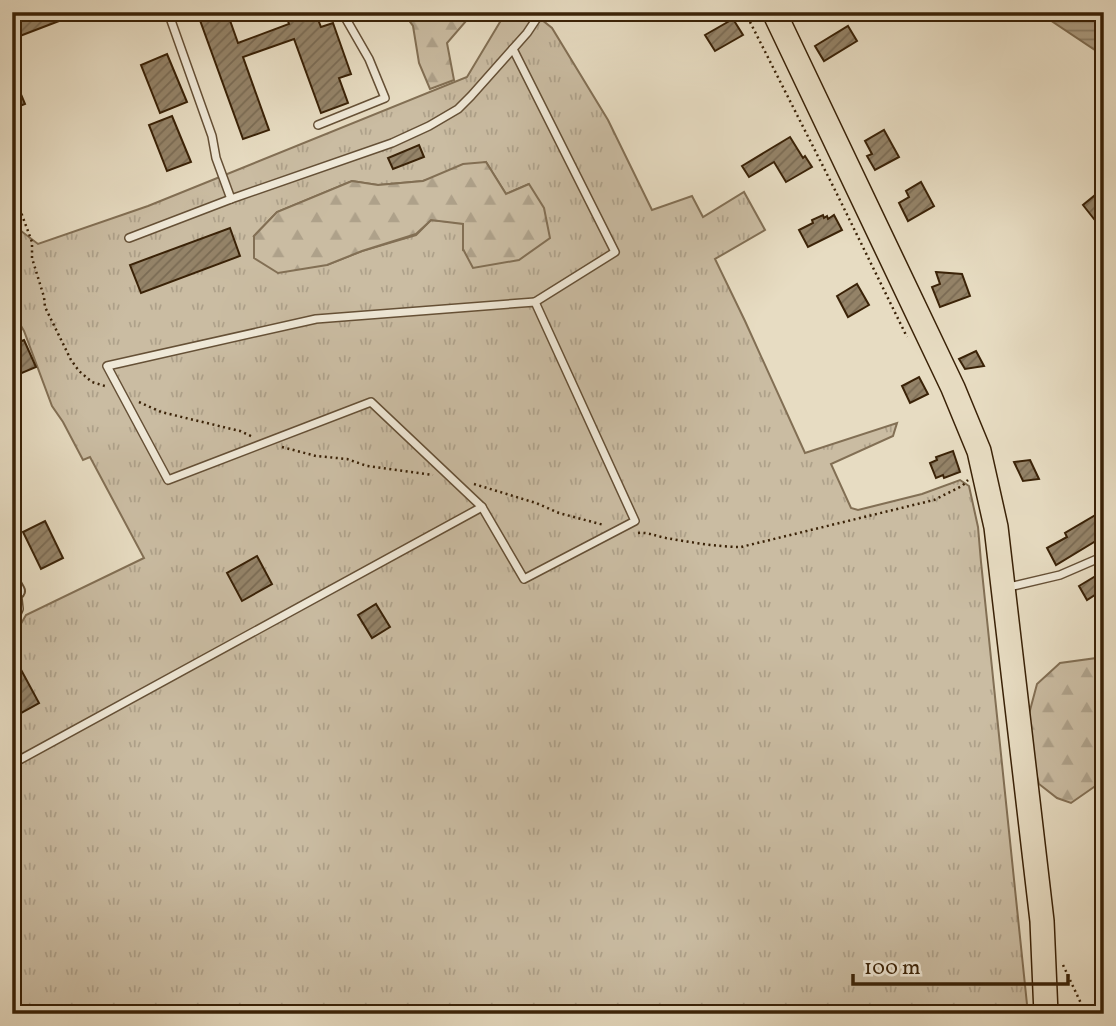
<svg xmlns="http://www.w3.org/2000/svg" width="1116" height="1026" font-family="Vollkorn,serif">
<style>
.grass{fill:url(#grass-tufts);stroke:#826f54;stroke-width:2;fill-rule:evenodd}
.forest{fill:url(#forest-firs);stroke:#826f54;stroke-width:2}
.water{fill:url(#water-rules);stroke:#7e6c51;stroke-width:2}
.building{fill:url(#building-hatch);stroke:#3a2207;stroke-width:2}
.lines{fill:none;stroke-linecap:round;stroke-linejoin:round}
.service-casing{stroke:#655036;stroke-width:10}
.minor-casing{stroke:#655036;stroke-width:18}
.primary-casing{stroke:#3a2207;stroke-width:26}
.path{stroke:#3a2207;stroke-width:2.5;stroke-dasharray:2 3.5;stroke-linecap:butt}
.service{stroke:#efe8d7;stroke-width:7}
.minor{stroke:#efe8d7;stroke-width:14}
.primary{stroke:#e7dcc2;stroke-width:23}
</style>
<defs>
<pattern id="grass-tufts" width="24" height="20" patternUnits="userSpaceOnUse" patternTransform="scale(1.75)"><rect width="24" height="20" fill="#cabca2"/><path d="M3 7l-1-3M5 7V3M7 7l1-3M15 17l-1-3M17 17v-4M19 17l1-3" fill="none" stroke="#aea18a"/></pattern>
<pattern id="forest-firs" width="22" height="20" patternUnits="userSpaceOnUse" patternTransform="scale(1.75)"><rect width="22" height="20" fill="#cabca2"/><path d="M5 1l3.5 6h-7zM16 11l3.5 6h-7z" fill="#aea18a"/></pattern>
<pattern id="water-rules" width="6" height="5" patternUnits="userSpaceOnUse" patternTransform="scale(1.75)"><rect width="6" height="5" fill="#ac9d82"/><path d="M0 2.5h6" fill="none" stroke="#8d8068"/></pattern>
<pattern id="building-hatch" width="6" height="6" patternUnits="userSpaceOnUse" patternTransform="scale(1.75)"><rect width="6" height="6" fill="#948368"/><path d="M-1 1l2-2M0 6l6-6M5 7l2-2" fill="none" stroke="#7a6b54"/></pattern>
</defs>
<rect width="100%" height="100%" fill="#e7dcc2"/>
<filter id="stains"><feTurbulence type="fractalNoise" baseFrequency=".00286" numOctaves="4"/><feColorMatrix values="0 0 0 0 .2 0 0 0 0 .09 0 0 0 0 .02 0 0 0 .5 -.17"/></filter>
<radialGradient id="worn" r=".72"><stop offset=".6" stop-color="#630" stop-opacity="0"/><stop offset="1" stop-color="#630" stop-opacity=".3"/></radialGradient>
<!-- grass -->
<path class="grass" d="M506,12h26l20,16 56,92 44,90 40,-14 11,21 41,-25 21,38 -50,29 30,62 60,132 92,-30 -4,13 -62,28 20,44 7,2 64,-16 38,-14 9,6 9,41 3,35 47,452h-1016v-379l6,-6 8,-14 118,-57 -54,-101 -7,3 -20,-38 -11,-16 -28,-75 -12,-20v-87l26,20 110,-38 319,-129zM486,162l20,32 23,-10 -66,65v-26l-32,-3 -15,15 -54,16 -35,14 -73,-29 23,-24 75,-31 26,4 45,-4z"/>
<!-- forest -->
<g class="forest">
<path d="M403,12h74l-5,2 -25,29 7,37 -24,9 -11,-26 -6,-37z"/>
<path d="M486,162l20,32 23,-10 15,24 6,30 -31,22 -46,8 -10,-19v-25l-32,-4 -15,14 -54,17 -35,14 -49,8 -24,-15v-22l23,-24 75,-31 26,4 45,-4 40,-17z"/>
<path d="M1104,657v123l-33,23 -14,-5 -18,-14 -8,-29 -2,-41 8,-30 23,-21z"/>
</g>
<!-- water -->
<path class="water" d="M1038,12h66v43l-3,-1z"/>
<!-- building -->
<g class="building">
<path d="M20,12h60v1l-68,26v-24z"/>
<path d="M197,12h30l11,31 51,-19 -4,-12h30l6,15 12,-4 18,51 -12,4 9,25 -27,10 -27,-74 -51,18 26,73 -26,9z"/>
<path d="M733,19l10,16 -28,16 -10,-16z"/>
<path d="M848,26l9,15 -33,20 -9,-15z"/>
<path d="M167,54l20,48 -27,11 -19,-48z"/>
<path d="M12,73l13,31 -13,5z"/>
<path d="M172,116l19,46 -24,9 -18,-46z"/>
<path d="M884,130l15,27 -24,13 -8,-14 5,-2 -7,-13z"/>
<path d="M790,137l13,21 2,-2 7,11 -26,15 -12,-20 -25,15 -7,-11z"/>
<path d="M419,145l5,12 -31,12 -5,-11z"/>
<path d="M921,182l13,24 -26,15 -9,-18 10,-6 -3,-6z"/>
<path d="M1094,196l10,12v4l-10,7 -11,-14z"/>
<path d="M823,215l1,3 3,-2 1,3 6,-4 8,15 -34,17 -9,-17 14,-7 -1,-3z"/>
<path d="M230,228l10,28 -99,37 -11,-28z"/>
<path d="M936,272l26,2 8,22 -30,11 -8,-20 8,-3z"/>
<path d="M857,284l12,21 -21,12 -11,-21z"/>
<path d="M24,340l12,27 -19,8 -5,-11v-19z"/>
<path d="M976,351l8,15 -19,3 -6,-10z"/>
<path d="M919,377l9,17 -18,9 -8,-17z"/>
<path d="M953,451l7,21 -16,6 -1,-3 -7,3 -6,-15 7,-3 -1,-3z"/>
<path d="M1030,460l9,19 -16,2 -9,-19z"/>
<path d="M1104,510v26l-48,29 -9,-17 20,-11 -2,-4z"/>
<path d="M45,521l18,37 -22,11 -18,-37z"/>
<path d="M257,556l15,28 -30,17 -15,-28z"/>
<path d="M1104,571v18l-17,11 -8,-14z"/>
<path d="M376,604l14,23 -18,11 -14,-23z"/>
<path d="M12,653l27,50 -27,15z"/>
</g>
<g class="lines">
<defs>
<g id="service">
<path d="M168,12l44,124 4,22 15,41"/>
<path d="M513,49l102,203 -80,50"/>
<path d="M318,125l67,-27 -16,-39 -27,-47"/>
<path d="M129,238l102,-39 161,-56 37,-17 29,-17 13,-13 56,-63 14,-21"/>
<path d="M535,302l100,219 -111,58 -42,-72 -111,-105 -203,78 -61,-114 209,-47z"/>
<path d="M1005,588l55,-13 44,-19"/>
<path d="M12,625l7,-16 -2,-18"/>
<path d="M12,764l470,-257"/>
</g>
<path id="minor" d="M12,582l5,9"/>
<path id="primary" d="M774,12l179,376 26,63 17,76 46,394 4,93"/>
</defs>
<!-- service casing -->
<use href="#service" class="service-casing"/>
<!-- minor casing -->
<use href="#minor" class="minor-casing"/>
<!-- primary casing -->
<use href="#primary" class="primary-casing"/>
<!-- path -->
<g class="path">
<path d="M745,12l89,176 73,149"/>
<path d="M12,188l20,54v16l12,39 1,10 26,53 8,11 13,11 13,4"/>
<path d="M139,402l22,10 79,19 13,6"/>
<path d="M282,447l34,9 31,3 20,7 66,9"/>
<path d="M474,484l62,19 23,10 45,12"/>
<path d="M638,533c10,-1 18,3 28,5 23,4 52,9 75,9l193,-47 28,-14 6,-6"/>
<path d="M1063,965l23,49"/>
</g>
<!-- service -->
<use href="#service" class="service"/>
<!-- minor -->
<use href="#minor" class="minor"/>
<!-- primary -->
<use href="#primary" class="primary"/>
</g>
<!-- margin -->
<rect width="1116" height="1026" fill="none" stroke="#e7dcc2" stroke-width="42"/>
<rect x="14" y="14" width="1088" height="998" fill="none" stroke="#3a2207" stroke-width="3.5"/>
<rect x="21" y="21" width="1074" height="984" fill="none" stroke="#3a2207" stroke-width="2"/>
<!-- scale -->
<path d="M853 974v10h215v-10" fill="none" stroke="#3a2207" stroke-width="3.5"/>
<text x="864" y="974" font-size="21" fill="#3a2207" stroke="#efe8d7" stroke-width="5" paint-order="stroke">100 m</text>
<rect width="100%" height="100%" filter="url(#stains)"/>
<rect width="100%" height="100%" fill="url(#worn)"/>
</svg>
